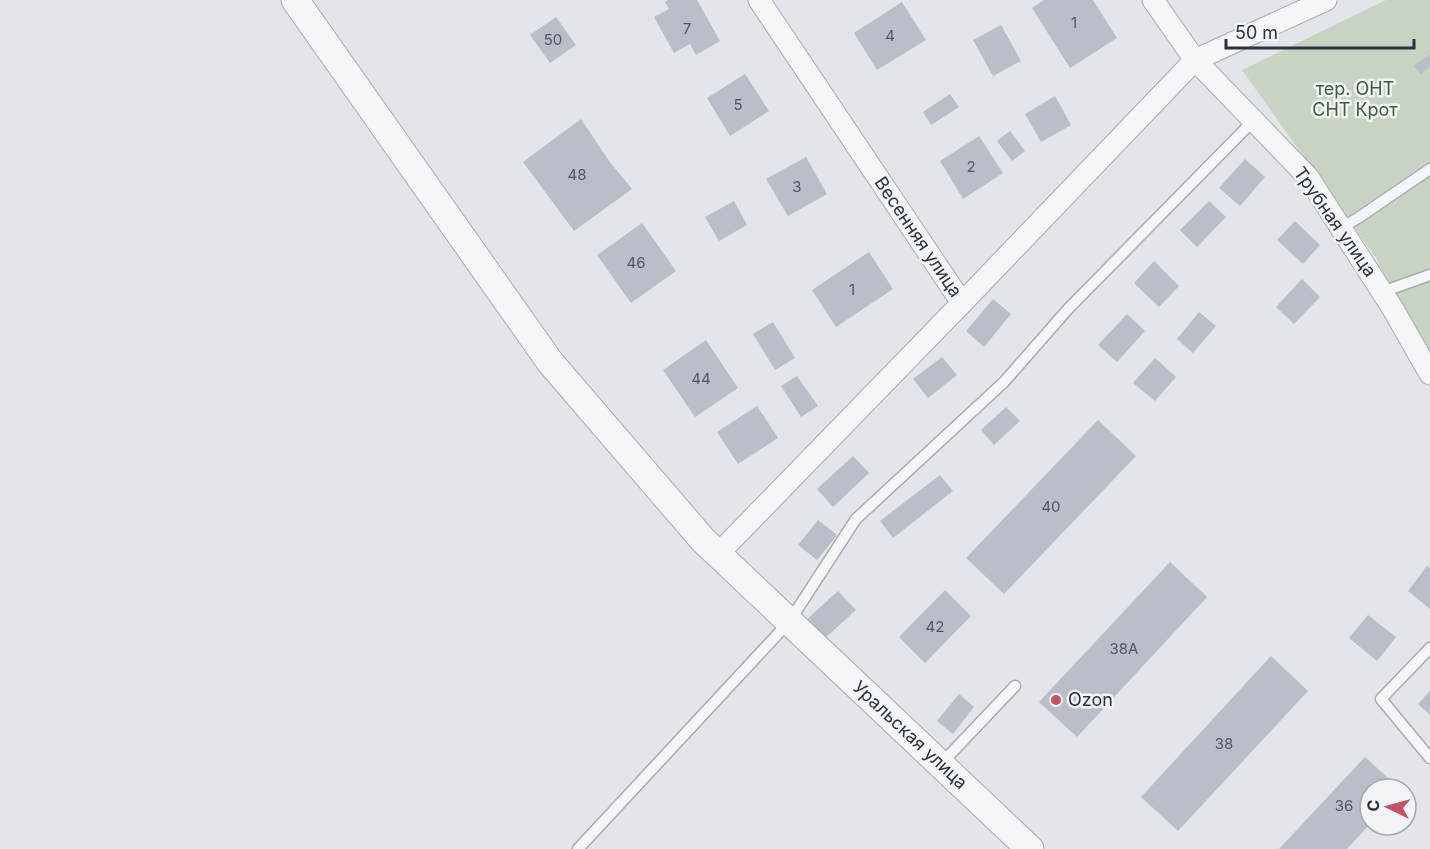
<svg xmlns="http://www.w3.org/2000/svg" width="1430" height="849" font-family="Inter,sans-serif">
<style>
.green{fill:#c8d3c4}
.building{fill:#babec6}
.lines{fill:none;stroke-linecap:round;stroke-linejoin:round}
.service-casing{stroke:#a7acb3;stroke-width:13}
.minor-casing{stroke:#a7acb3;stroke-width:23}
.tertiary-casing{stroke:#a7acb3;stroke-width:29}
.service{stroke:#f5f6f8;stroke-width:10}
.minor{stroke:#f5f6f8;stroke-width:21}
.tertiary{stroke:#f5f6f8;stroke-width:27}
.poi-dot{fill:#c55164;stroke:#f2f4f7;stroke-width:2}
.labels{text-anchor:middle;stroke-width:5;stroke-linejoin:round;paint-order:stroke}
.number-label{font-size:15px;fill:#4f5662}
.park-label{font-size:18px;fill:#405b3a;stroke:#f2f4f7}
.street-label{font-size:18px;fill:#2b3340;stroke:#f2f4f7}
.poi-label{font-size:18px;fill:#2b3340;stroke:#f2f4f7;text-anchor:start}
</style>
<rect width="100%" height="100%" fill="#e2e5e9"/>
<!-- green -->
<path class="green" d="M1386,0h44v370l-54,-112 -134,-188z"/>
<!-- building -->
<g class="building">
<path d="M668,0h29l23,41 -24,14 -6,-11 -16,9 -20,-36 15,-8 -4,-7z"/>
<path d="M1044,0h49l24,38 -47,30 -38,-60z"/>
<path d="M902,2l24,38 -49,30 -23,-37z"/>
<path d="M556,17l20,28 -26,18 -20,-28z"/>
<path d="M1001,25l20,36 -28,15 -20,-36z"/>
<path d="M1430,54v13l-9,7 -7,-8z"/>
<path d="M745,74l24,37 -39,25 -23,-38z"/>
<path d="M950,94l9,13 -28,18 -8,-13z"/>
<path d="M1055,96l16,29 -30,17 -16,-28z"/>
<path d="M581,119l28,42 23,28 -58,42 -51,-69z"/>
<path d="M1010,131l15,20 -13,10 -15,-20z"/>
<path d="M979,136l24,37 -40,26 -23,-38z"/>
<path d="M806,157l21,37 -39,22 -22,-37z"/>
<path d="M1245,159l20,18 -25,29 -21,-18z"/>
<path d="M734,201l13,24 -28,16 -14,-24z"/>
<path d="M1209,201l17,16 -29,30 -17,-17z"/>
<path d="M1295,221l25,24 -17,19 -26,-24z"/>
<path d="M642,223l34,48 -45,32 -34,-48z"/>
<path d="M869,252l24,37 -57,38 -24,-37z"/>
<path d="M1154,261l25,25 -20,21 -25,-24z"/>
<path d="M1302,279l18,18 -26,27 -18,-17z"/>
<path d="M993,299l18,15 -27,33 -18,-16z"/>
<path d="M1199,312l17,14 -23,27 -16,-14z"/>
<path d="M1127,314l18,17 -28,31 -19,-17z"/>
<path d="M773,322l22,36 -20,12 -22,-36z"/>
<path d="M706,340l32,48 -43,29 -32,-47z"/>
<path d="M942,357l15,18 -29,23 -15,-19z"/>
<path d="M1155,358l21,19 -21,24 -22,-18z"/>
<path d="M797,376l21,30 -17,11 -20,-31z"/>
<path d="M757,406l21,32 -40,26 -21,-32z"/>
<path d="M1006,407l14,14 -26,24 -13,-15z"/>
<path d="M1098,420l38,36 -132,138 -38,-36z"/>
<path d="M853,456l16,17 -36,34 -16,-18z"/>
<path d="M940,475l13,16 -60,47 -13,-17z"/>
<path d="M818,520l19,15 -20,25 -19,-15z"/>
<path d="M1170,562l37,35 -130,140 -38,-35z"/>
<path d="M1427,566l3,2v41l-22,-18z"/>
<path d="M945,590l26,26 -46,47 -26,-26z"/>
<path d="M838,591l18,19 -33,30 -18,-19z"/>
<path d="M1368,615l28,22 -19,24 -28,-23z"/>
<path d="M1271,656l37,35 -130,140 -37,-34z"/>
<path d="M1430,691v24l-12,-11z"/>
<path d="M959,694l15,13 -21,27 -16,-13z"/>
<path d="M1365,757l35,32h-30v35l-23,25h-68z"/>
</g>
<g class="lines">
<defs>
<g id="service">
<path d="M1341,228l17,-10 72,-49"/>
<path d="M1382,292l48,-17"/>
<path d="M1430,648l-49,51 49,59"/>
<path d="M941,764l74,-78"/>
<path d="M578,849l211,-227 67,-103 148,-137 64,-73 186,-189"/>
</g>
<g id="minor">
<path d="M1153,0l42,60 113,117 85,132 37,65"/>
<path d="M962,303l233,-243 131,-60"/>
<path d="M718,554l244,-251 -203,-303"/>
</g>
<path id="tertiary" d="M295,0l255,362 153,178 327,309"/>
</defs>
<!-- service casing -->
<use href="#service" class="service-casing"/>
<!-- minor casing -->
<use href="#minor" class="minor-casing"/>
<!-- tertiary casing -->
<use href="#tertiary" class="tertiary-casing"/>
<!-- service -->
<use href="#service" class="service"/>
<!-- minor -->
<use href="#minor" class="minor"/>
<!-- tertiary -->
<use href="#tertiary" class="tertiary"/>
</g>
<!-- markers -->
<circle class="poi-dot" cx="1056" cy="700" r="6"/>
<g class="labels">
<!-- number labels -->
<g class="number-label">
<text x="1074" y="28">1</text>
<text x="687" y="34">7</text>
<text x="890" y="41">4</text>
<text x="553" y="45">50</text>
<text x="738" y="110">5</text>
<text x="971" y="172">2</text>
<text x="577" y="180">48</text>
<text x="797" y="192">3</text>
<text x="636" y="268">46</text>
<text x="852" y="295">1</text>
<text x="701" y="384">44</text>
<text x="1051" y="512">40</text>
<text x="935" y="632">42</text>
<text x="1124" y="654">38А</text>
<text x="1224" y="749">38</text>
<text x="1344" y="811">36</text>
</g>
<!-- park labels -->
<g class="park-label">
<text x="1355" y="95">тер. ОНТ<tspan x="1355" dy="21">СНТ Крот</tspan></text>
</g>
<!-- street labels -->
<g class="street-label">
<text transform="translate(1335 222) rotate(55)" y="6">Трубная улица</text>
<text transform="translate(918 237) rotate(56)" y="6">Весенняя улица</text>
<text transform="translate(910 735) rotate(43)" y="6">Уральская улица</text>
</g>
<!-- poi labels -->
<g class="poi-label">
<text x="1068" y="706">Ozon</text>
</g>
</g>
<!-- north arrow -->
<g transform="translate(1388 807) rotate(275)"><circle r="28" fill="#f2f4f7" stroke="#a2a7ae" stroke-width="1.5"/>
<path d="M0-4.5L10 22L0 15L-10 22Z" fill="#c55164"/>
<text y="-9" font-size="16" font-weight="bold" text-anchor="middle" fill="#2b3340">С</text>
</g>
<!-- scale -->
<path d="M1226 39v9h188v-9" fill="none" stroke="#2b3340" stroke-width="3"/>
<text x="1235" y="39" font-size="18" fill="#2b3340" stroke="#f2f4f7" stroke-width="4.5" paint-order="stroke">50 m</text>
</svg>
